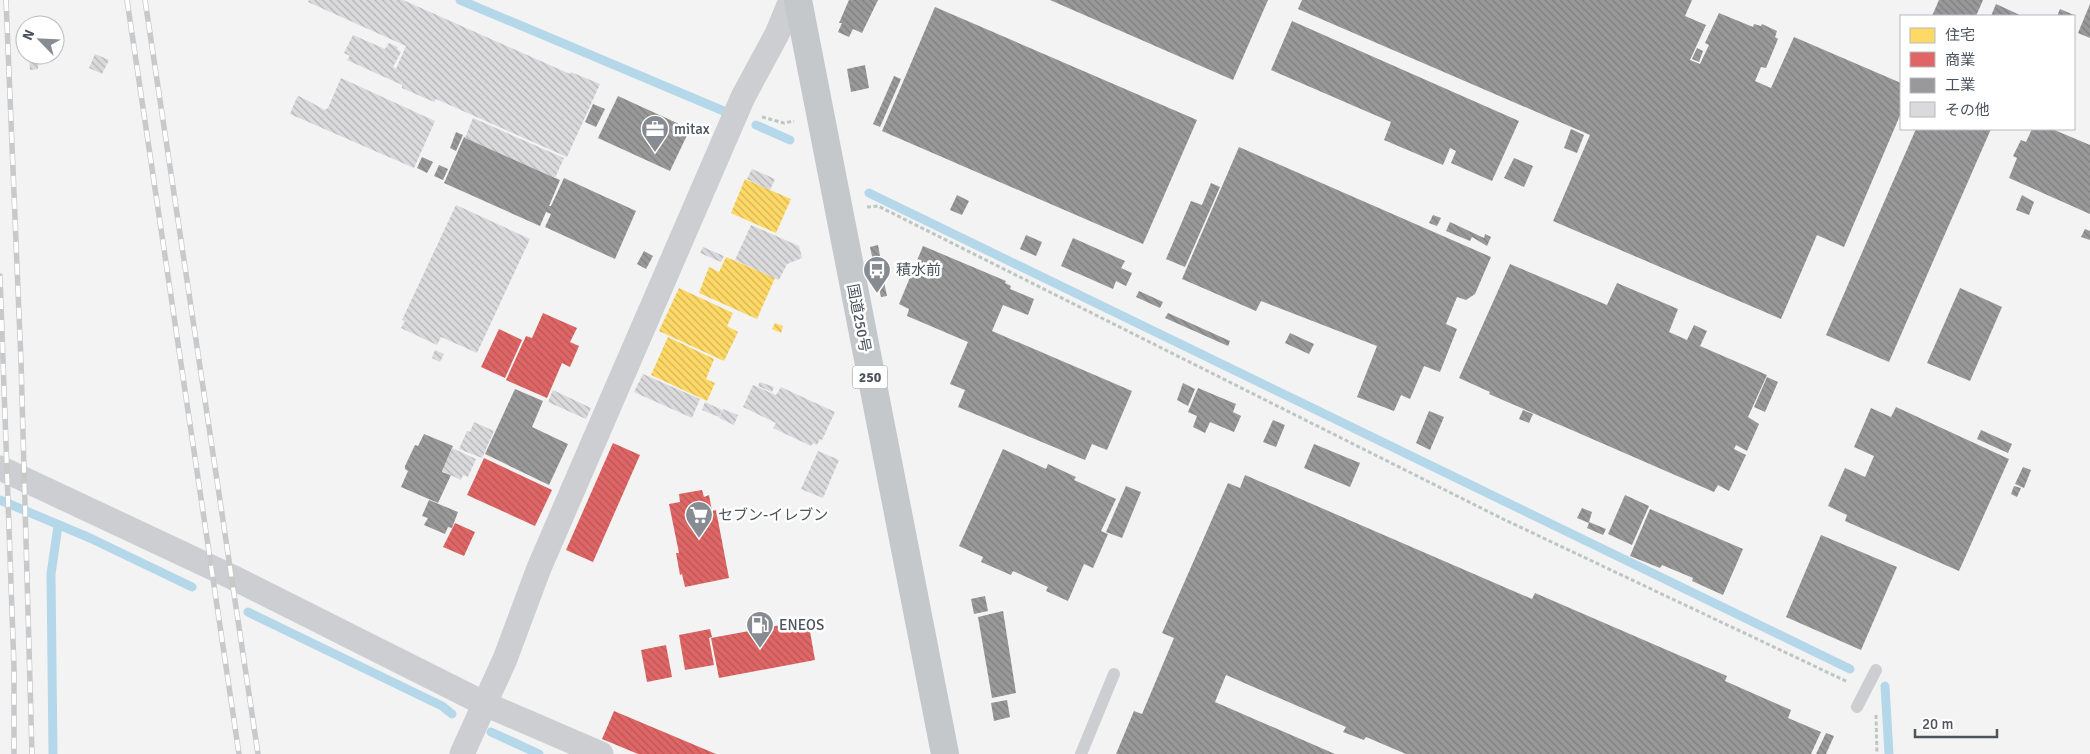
<svg xmlns="http://www.w3.org/2000/svg" width="2090" height="754" font-family="Signika,'Noto Sans JP',sans-serif">
<style>
.homes{fill:url(#homes-back-hatch)}
.shops{fill:url(#shops-back-hatch)}
.industry{fill:url(#industry-back-hatch)}
.lines{fill:none;stroke-linecap:round;stroke-linejoin:round}
.stream{stroke:#b4d8e9;stroke-width:9}
.building{fill:url(#building-back-hatch)}
.path{stroke:#bcc6c3;stroke-width:3;stroke-dasharray:4 2.5;stroke-linecap:butt}
.service{stroke:#cdced1;stroke-width:12}
.minor{stroke:#cdced1;stroke-width:25}
.trunk{stroke:#c4c8cb;stroke-width:28}
.rail-casing{stroke:#c8c9cb;stroke-width:5.5}
.rail{stroke:#fff;stroke-width:4;stroke-dasharray:11;stroke-linecap:butt}
.labels{text-anchor:middle;stroke-width:5;stroke-linejoin:round;paint-order:stroke}
.shield{fill:#fff;stroke:#82878e;stroke-width:1}
.shield-label{font-size:14px;font-weight:bold;fill:#4c535e}
.poi-label{font-size:15px;fill:#4c535e;stroke:#fff;text-anchor:start}
.street-label{font-size:15px;fill:#4c535e;stroke:#fff}
</style>
<defs>
<pattern id="homes-back-hatch" width="6" height="6" patternUnits="userSpaceOnUse" patternTransform="scale(1.25)"><rect width="6" height="6" fill="#ffd966"/><path d="M-1 5l2 2M0 0l6 6M5-1l2 2" fill="none" stroke="#d1b357"/></pattern>
<pattern id="shops-back-hatch" width="6" height="6" patternUnits="userSpaceOnUse" patternTransform="scale(1.25)"><rect width="6" height="6" fill="#e06666"/><path d="M-1 5l2 2M0 0l6 6M5-1l2 2" fill="none" stroke="#b85757"/></pattern>
<pattern id="industry-back-hatch" width="6" height="6" patternUnits="userSpaceOnUse" patternTransform="scale(1.25)"><rect width="6" height="6" fill="#999"/><path d="M-1 5l2 2M0 0l6 6M5-1l2 2" fill="none" stroke="#7f7f80"/></pattern>
<pattern id="building-back-hatch" width="6" height="6" patternUnits="userSpaceOnUse" patternTransform="scale(1.25)"><rect width="6" height="6" fill="#dadadc"/><path d="M-1 5l2 2M0 0l6 6M5-1l2 2" fill="none" stroke="#b3b3b6"/></pattern>
</defs>
<rect width="100%" height="100%" fill="#f4f3f3"/>
<!-- homes -->
<g class="homes">
<path d="M745,179l46,20 -15,34 -45,-20z"/>
<path d="M726,257l49,21 -18,41 -58,-26 10,-26 10,5z"/>
<path d="M679,288l54,25 -6,13 11,6 -14,29 -65,-30z"/>
<path d="M775,323l8,3 -2,7 -9,-4z"/>
<path d="M668,337l46,22 -8,20 9,4 -8,18 -56,-26z"/>
</g>
<!-- shops -->
<g class="shops">
<path d="M543,313l34,15 -7,14 9,4 -9,21 -8,-4 -15,35 -41,-18 20,-44 6,2z"/>
<path d="M499,329l23,11 -17,38 -24,-11z"/>
<path d="M613,443l27,12 -47,107 -27,-12z"/>
<path d="M484,458l68,32 -17,36 -68,-31z"/>
<path d="M702,490l2,7 5,-2 3,16 4,-1 13,68 -44,9 -3,-13 -2,1 -4,-22h3l-10,-49 11,-2 -1,-8z"/>
<path d="M455,523l20,9 -11,24 -21,-9z"/>
<path d="M808,620l7,40 -96,18 -8,-40z"/>
<path d="M710,629l2,8 -3,1 5,27 -29,5 -6,-35z"/>
<path d="M666,645l6,32 -25,5 -6,-32z"/>
<path d="M614,711l102,43h-78l-36,-15z"/>
</g>
<!-- industry -->
<g class="industry">
<path d="M849,0h29l-16,33 -9,-4 -4,8 -11,-5 4,-9h-3z"/>
<path d="M1050,0h218l-35,80z"/>
<path d="M1302,0h390l-7,16 21,9 -16,35 10,4 9,-19 -4,-2 14,-30 34,14 1,-3 7,2 1,-2 15,7 -2,6 3,2 -12,29 -5,-1 -6,14 16,7 23,-51 107,46v30l-57,134 -27,-12 -36,84 -228,-98 37,-86 -292,-126z"/>
<path d="M1939,0h44l-7,16h-44z"/>
<path d="M1996,4l26,12h-31z"/>
<path d="M2090,4v34l-12,-5z"/>
<path d="M935,7l262,113 -54,124 -261,-113z"/>
<path d="M2060,9l14,6 -1,1h-16z"/>
<path d="M1292,21l227,100 -27,60 -41,-18 5,-12 -6,-3 -7,17 -59,-25 7,-18 -120,-52z"/>
<path d="M1697,48l6,3 -4,11 -7,-3z"/>
<path d="M865,65l4,23 -18,4 -4,-23z"/>
<path d="M894,76l7,3 -21,48 -7,-3z"/>
<path d="M618,96l72,33 -20,42 -72,-33z"/>
<path d="M593,104l12,5 -9,18 -11,-5z"/>
<path d="M1571,129l13,6 -7,18 -13,-5z"/>
<path d="M1916,129h75l-102,233 -63,-27z"/>
<path d="M2032,129h20l38,16v69l-81,-36 8,-20 -4,-2 8,-16 5,2z"/>
<path d="M456,132l7,3 -7,16 -6,-3z"/>
<path d="M464,137l96,43 -11,26h2l13,-28 72,33 -21,48 -70,-32 6,-13 -5,-2 -6,14 -96,-43z"/>
<path d="M1239,147l252,110 -16,37 -9,6 -9,-3 -11,27 11,5 -17,43 -16,-6 -14,33 -9,-4 -7,16 -37,-14 20,-51 -116,-45 -5,10 -74,-32z"/>
<path d="M422,157l11,5 -6,11 -10,-5z"/>
<path d="M1514,158l19,8 -9,21 -20,-9z"/>
<path d="M439,165l9,4 -5,11 -9,-4z"/>
<path d="M1211,183l9,4 -35,80 -19,-8 25,-58 11,4z"/>
<path d="M957,195l12,6 -7,14 -12,-5z"/>
<path d="M2022,195l12,7 -5,13 -13,-5z"/>
<path d="M1433,215l8,3 -4,8 -8,-3z"/>
<path d="M1450,222l34,16 1,-4 6,3 -4,9 -15,-9 -2,4 -24,-10z"/>
<path d="M2085,229l5,2v9l-9,-3z"/>
<path d="M1026,235l16,7 -6,14 -16,-7z"/>
<path d="M1073,238l52,23 -4,7 11,5 -6,13 -10,-5 -3,8 -52,-23z"/>
<path d="M878,245l6,32 -7,2 -7,-32z"/>
<path d="M923,246l83,35 -1,2 6,3 -1,3 24,10 -6,16 -25,-10 -11,26 140,60 -25,59 -15,-6 -7,16 -127,-53 7,-17 -15,-6 18,-42 -61,-26 2,-7 -10,-5z"/>
<path d="M644,251l9,5 -7,13 -9,-5z"/>
<path d="M1510,264l97,41 10,-22 61,26 -9,23 18,8 7,-15 13,6 -7,15 67,29 -19,42 11,7 -12,27 -11,-6 -2,4 12,6 -17,36 -11,-6 -4,7 -225,-98 1,-2 -31,-14z"/>
<path d="M884,282l3,14 -6,1 -3,-13z"/>
<path d="M1960,288l42,19 -32,74 -43,-18z"/>
<path d="M1139,291l24,11 -3,6 -24,-11z"/>
<path d="M1168,313l62,28 -2,5 -63,-28z"/>
<path d="M1290,333l24,11 -5,10 -24,-11z"/>
<path d="M1767,377l11,5 -13,30 -11,-5z"/>
<path d="M1183,383l12,6 -7,17 -11,-6z"/>
<path d="M1198,388l38,16 -3,8 8,4 -7,16 -24,-10 -5,11 -12,-6 4,-11 -9,-4z"/>
<path d="M515,389l28,12 -11,26 36,17 -19,41 -64,-31z"/>
<path d="M1896,407l113,52 -50,112 -114,-50 2,-6 -19,-9 17,-38 20,9 9,-21 -20,-9 17,-39 20,9z"/>
<path d="M1523,410l10,4 -4,9 -10,-4z"/>
<path d="M1429,411l15,6 -14,33 -14,-7z"/>
<path d="M1273,420l12,5 -9,22 -13,-5z"/>
<path d="M1981,430l31,14 -4,9 -31,-14z"/>
<path d="M424,434l29,12 -11,26 9,3 -13,28 -37,-16 7,-16 -3,-2v-3l10,-21 3,1z"/>
<path d="M1314,444l46,19 -10,24 -46,-19z"/>
<path d="M1003,449l43,20 2,-5 28,13 -2,3 42,19 -15,32 7,3 -15,34 -9,-4 -16,37 -22,-10 2,-4 -35,-16 -2,4 -30,-13 2,-5 -24,-11z"/>
<path d="M2023,467l8,3 -7,18 -9,-4z"/>
<path d="M1245,475l287,124 3,-6 192,83 -2,5 66,29 -3,8 33,14 -10,22h-405l-40,-17 -2,3 -21,-8 3,-5 -120,-52 -11,27 120,52h-219l18,-43 8,3 32,-76 -12,-5 66,-150 12,5z"/>
<path d="M1126,486l15,6 -19,46 -16,-6z"/>
<path d="M2014,486l7,2 -4,9 -6,-3z"/>
<path d="M1625,495l24,11 -17,39 -24,-11z"/>
<path d="M429,500l29,12 -6,16 -4,-1 -3,7 -21,-9 4,-7 -6,-2z"/>
<path d="M1582,508l10,4 -3,10 17,7 -3,6 -16,-7 2,-5 -12,-5z"/>
<path d="M1650,509l93,40 -20,46 -31,-14 1,-3 -31,-13 -2,3 -30,-12z"/>
<path d="M1821,535l76,32 -36,83 -75,-33z"/>
<path d="M985,596l3,15 -14,3 -3,-15z"/>
<path d="M1003,611l13,82 -24,5 -14,-81z"/>
<path d="M1007,700l3,17 -16,4 -3,-18z"/>
<path d="M1826,733l8,3 -8,18h-10z"/>
</g>
<g class="lines">
<!-- stream -->
<g class="stream">
<path d="M460,0l266,112"/>
<path d="M756,125l34,15"/>
<path d="M869,193l981,476"/>
<path d="M0,500l90,38 102,49"/>
<path d="M248,612l194,94 10,8"/>
<path d="M1885,686l4,68"/>
<path d="M491,732l48,22"/>
<path d="M53,754l-2,-180 7,-48"/>
</g>
</g>
<!-- building -->
<g class="building">
<path d="M309,0h94l167,74 1,-2 29,12 -33,73 -131,-58 -2,3 -32,-14v-3l-55,-25 3,-4 -6,-3 9,-18 32,14 4,-6 9,4 -1,2 4,3 -8,15 3,2 10,-23 -98,-44z"/>
<path d="M95,54l14,6 -7,14 -13,-6z"/>
<path d="M29,55h10l-1,14 -8,1z"/>
<path d="M341,78l94,43 -21,47 -124,-54 7,-17 2,-1 26,14 3,-2z"/>
<path d="M473,118l91,40 -9,20 -90,-40z"/>
<path d="M752,169l23,10 -5,11 -23,-11z"/>
<path d="M456,205l74,34 -53,114 -36,-16 -4,8 -36,-17 4,-7 -3,-1z"/>
<path d="M751,225l48,21 3,12 -15,6 -8,16 -44,-20z"/>
<path d="M703,247l21,9 -3,6 -21,-9z"/>
<path d="M435,350l9,4 -4,8 -8,-4z"/>
<path d="M643,374l57,25 -8,19 -58,-26z"/>
<path d="M760,382l14,5 -2,5 -14,-6z"/>
<path d="M753,385l23,10 5,-8 54,25 -13,28 -2,-1 -3,6 -4,-2 -2,3 -38,-18 3,-5 -33,-16z"/>
<path d="M553,390l38,18 -5,11 -38,-17z"/>
<path d="M705,402l17,8 -3,7 -17,-7z"/>
<path d="M723,409l15,6 -4,10 -15,-7z"/>
<path d="M474,422l20,9 -12,27 -23,-9 8,-18 3,1z"/>
<path d="M452,448l24,11 -8,18 -5,-2 -2,5 -19,-9z"/>
<path d="M818,451l21,9 -16,38 -22,-9z"/>
</g>
<g class="lines">
<!-- path -->
<g class="path">
<path d="M762,117l22,6 10,-2"/>
<path d="M867,207l11,-1 625,313 345,163"/>
<path d="M1876,715l1,39"/>
</g>
<!-- service -->
<g class="service">
<path d="M1857,707l19,-37"/>
<path d="M1081,754l33,-80"/>
</g>
<!-- minor -->
<g class="minor">
<path d="M0,468l232,109 253,127 116,50"/>
<path d="M462,754l43,-95 34,-91 204,-471 34,-63 14,-34"/>
</g>
<!-- trunk -->
<path class="trunk" d="M798,0l147,754"/>
<defs>
<g id="rail">
<path d="M6,0l15,362 11,392"/>
<path d="M127,0l112,754"/>
<path d="M145,0l113,754"/>
<path d="M0,276l14,392v86"/>
</g>
</defs>
<!-- rail casing -->
<use href="#rail" class="rail-casing"/>
<!-- rail -->
<use href="#rail" class="rail"/>
</g>
<!-- icons -->
<defs>
<symbol id="office-pin" viewBox="-11 -11 22 30"><path d="M0 17L-7.5 6A9.5 9.5 0 1 1 7.5 6Z" fill="#878b92" stroke="#fff"/><path d="M-6-3h4V-5.5h4V-3h4V5H-6ZM-1-4.5V-3h2v-1.5ZM-6 0V1H6V0Z" fill="#fff"/></symbol>
<symbol id="bus-pin" viewBox="-11 -11 22 30"><path d="M0 17L-7.5 6A9.5 9.5 0 1 1 7.5 6Z" fill="#878b92" stroke="#fff"/><path d="M-5-6H5V4H4V6H2V4H-2V6H-4V4H-5ZM-3.5-4V0h7V-4ZM-3.5 1.2v1.5H-2V1.2ZM2 1.2v1.5H3.5V1.2Z" fill="#fff"/></symbol>
<symbol id="supermarket-pin" viewBox="-11 -11 22 30"><path d="M0 17L-7.5 6A9.5 9.5 0 1 1 7.5 6Z" fill="#878b92" stroke="#fff"/><path d="M-6-5.5h2.5l.6 2H6L4.5 2H-2.5L-4.4-4H-6ZM-1.5 3.2a1.3 1.3 0 1 0 .1 0ZM3 3.2a1.3 1.3 0 1 0 .1 0Z" fill="#fff"/></symbol>
<symbol id="fuel-pin" viewBox="-11 -11 22 30"><path d="M0 17L-7.5 6A9.5 9.5 0 1 1 7.5 6Z" fill="#878b92" stroke="#fff"/><path d="M-5.5-6h7V0h2V4h1.3V-2.5L3-4.5l.8-.8L6-3V5H2.5V1h-1V6h-7ZM-4.2-4.7v3.2H.2V-4.7Z" fill="#fff"/></symbol>
</defs>
<g fill-rule="evenodd">
<use href="#office-pin" x="639" y="113" width="32" height="43"/>
<use href="#bus-pin" x="861" y="254" width="32" height="43"/>
<use href="#supermarket-pin" x="683" y="499" width="32" height="43"/>
<use href="#fuel-pin" x="744" y="609" width="32" height="43"/>
</g>
<g class="labels">
<!-- shield labels -->
<rect class="shield" x="852.5" y="365.5" width="35" height="23" rx="4"/>
<g class="shield-label">
<text x="870" y="382">250</text>
</g>
<!-- poi labels -->
<g class="poi-label">
<text x="674" y="134">mitax</text>
<text x="896" y="275">積水前</text>
<text x="718" y="520">セブン-イレブン</text>
<text x="779" y="630">ENEOS</text>
</g>
<!-- street labels -->
<g class="street-label">
<text transform="translate(859 318) rotate(79)" y="5">国道250号</text>
</g>
</g>
<!-- legend -->
<rect x="1900" y="15" width="175" height="115" fill="#ffffff" stroke="#b7babf"/>
<rect x="1910" y="28" width="25" height="15" fill="#ffd966" stroke="#b7babf"/>
<text x="1945" y="40" font-size="15" fill="#4c535e">住宅</text>
<rect x="1910" y="52" width="25" height="15" fill="#e06666" stroke="#b7babf"/>
<text x="1945" y="65" font-size="15" fill="#4c535e">商業</text>
<rect x="1910" y="78" width="25" height="15" fill="#999999" stroke="#b7babf"/>
<text x="1945" y="90" font-size="15" fill="#4c535e">工業</text>
<rect x="1910" y="102" width="25" height="15" fill="#dadadc" stroke="#b7babf"/>
<text x="1945" y="115" font-size="15" fill="#4c535e">その他</text>
<!-- north arrow -->
<g transform="translate(40 40) rotate(294)"><circle r="24" fill="#ffffff" stroke="#b7babf"/>
<path d="M0-4L9 19L0 12L-9 19Z" fill="#878b92"/>
<text y="-8" font-size="14" font-weight="bold" text-anchor="middle" fill="#4c535e">N</text>
</g>
<!-- scale -->
<path d="M1915 729v8h82v-8" fill="none" stroke="#4c535e" stroke-width="2.5"/>
<text x="1922" y="729" font-size="15" fill="#4c535e" stroke="#ffffff" stroke-width="4" paint-order="stroke">20 m</text>
</svg>
